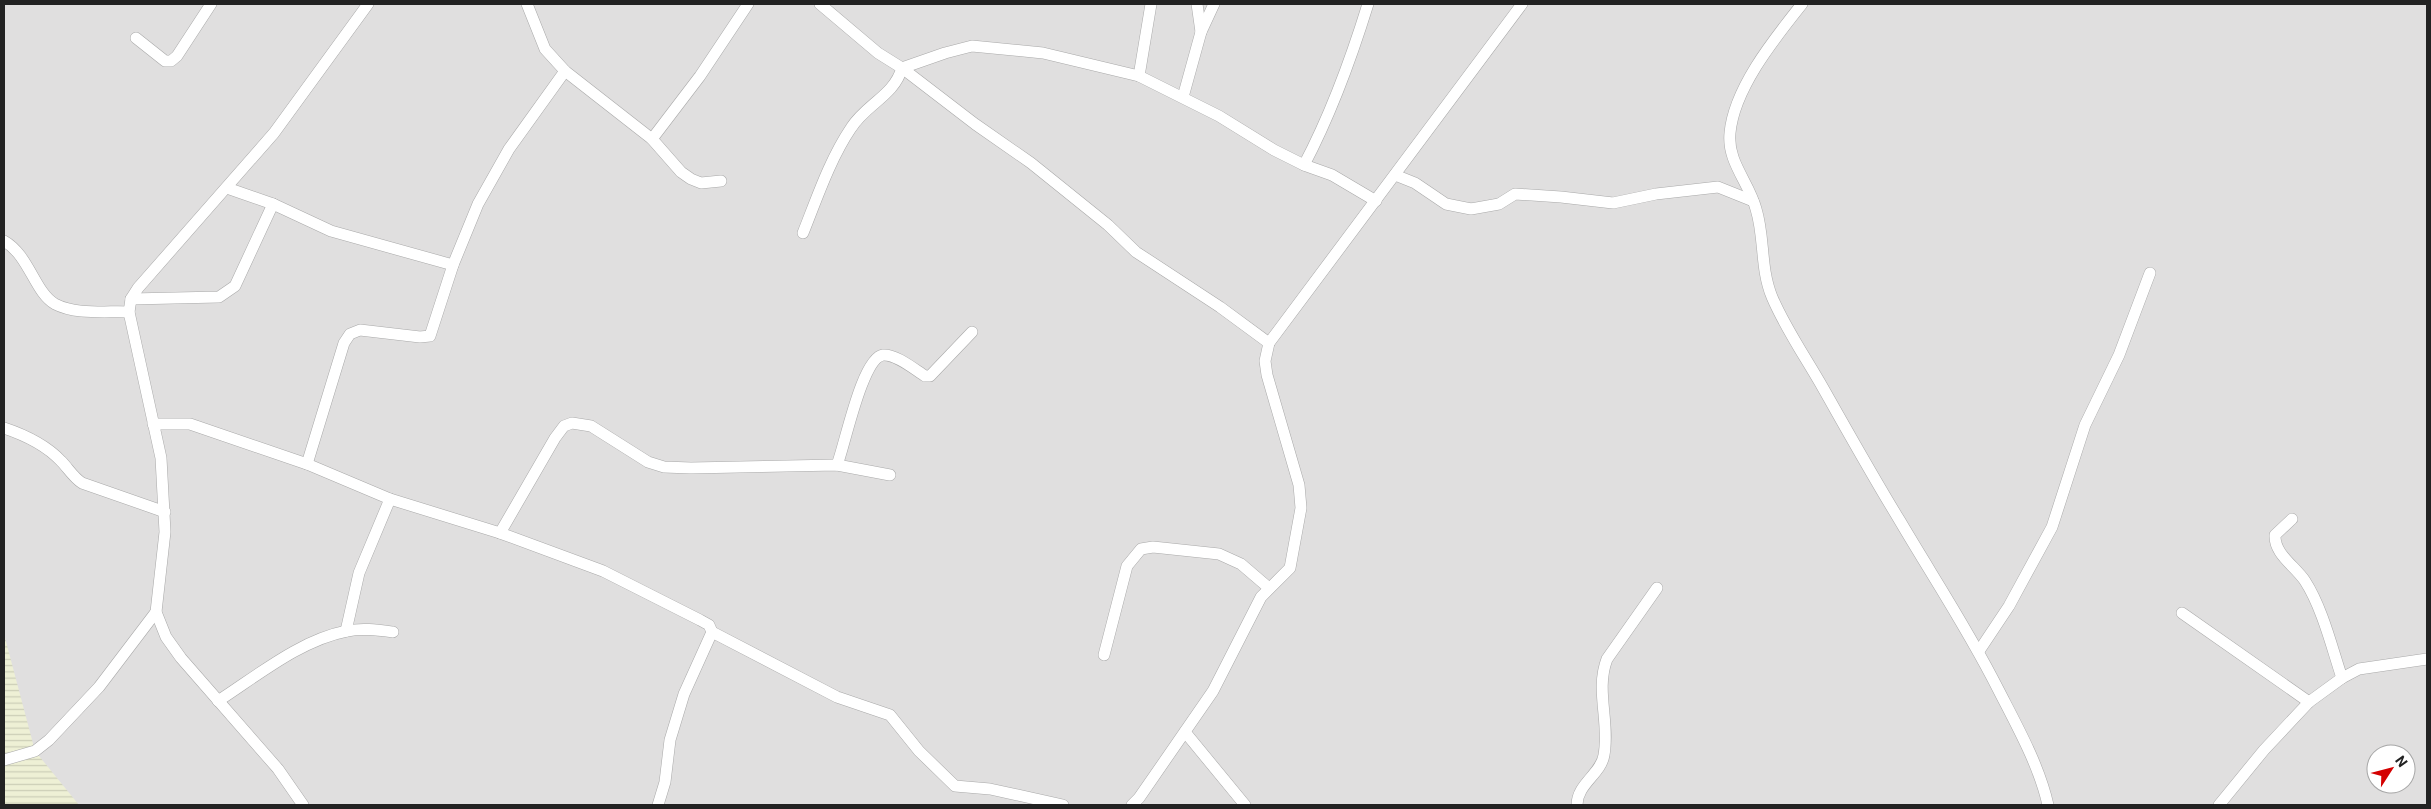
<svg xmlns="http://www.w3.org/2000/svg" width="2431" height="809" font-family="Roboto,sans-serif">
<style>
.residential{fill:#e0dfdf;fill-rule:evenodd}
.farmland{fill:url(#farmland-rules)}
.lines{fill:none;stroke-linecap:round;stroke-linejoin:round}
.minor-casing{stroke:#a9a9a9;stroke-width:12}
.minor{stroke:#fff;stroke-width:11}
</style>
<defs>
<pattern id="farmland-rules" width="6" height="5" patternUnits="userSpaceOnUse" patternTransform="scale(1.25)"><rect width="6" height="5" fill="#eef0d5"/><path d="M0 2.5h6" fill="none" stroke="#ccceb7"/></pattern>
</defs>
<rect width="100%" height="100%" fill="#f2efe9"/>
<!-- residential -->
<path class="residential" d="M4,4h2423v801h-2423zM2376,754h30v30h-30z"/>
<!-- farmland -->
<path class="farmland" d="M4,634l31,117 44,54h-75z"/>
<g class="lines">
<defs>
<g id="minor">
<path d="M527,4l18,45 20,22 87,68 29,33 10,7 10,4 20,-2"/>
<path d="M820,4l58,49 24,15 73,56 56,39 77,62 28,27 84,55 49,36"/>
<path d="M1197,4l4,28"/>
<path d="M1802,4c-27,34 -68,84 -72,129 -3,29 19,49 26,76 9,29 4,59 16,88 13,31 34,61 51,91 25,44 50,89 77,133 33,56 69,110 98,168 19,37 41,76 50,116"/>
<path d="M136,38l29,23h6l6,-5 34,-52"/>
<path d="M1139,76l12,-72"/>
<path d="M1183,97l18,-65 13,-28"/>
<path d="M652,139l48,-63 48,-72"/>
<path d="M1304,165c27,-51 47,-106 64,-161"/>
<path d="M1395,175l20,8 31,21 25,5 28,-5 16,-10 46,3 52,6 43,-9 62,-7 35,14"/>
<path d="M227,188l46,16 58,27 122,34"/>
<path d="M803,233c14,-35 27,-74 48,-105 15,-24 43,-32 51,-60l43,-15 27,-7 71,7 96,23 80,40 55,34 30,15 28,10 44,26"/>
<path d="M4,241c25,14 31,52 51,63 21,11 51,7 74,8"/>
<path d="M131,299l88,-2 16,-11 38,-82"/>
<path d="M153,424h37l117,40 83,35 110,34 103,38 97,49 9,5 3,7 125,65 53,18 29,36 36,35 35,3 73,16"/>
<path d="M4,428c21,7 41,16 57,33 7,7 12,16 21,22l83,29"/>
<path d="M307,464l37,-121 6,-9 10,-4 60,7 10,-1 23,-71 25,-61 31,-55 56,-78"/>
<path d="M837,465c8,-20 25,-107 46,-110 13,-1 31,14 42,21h5l42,-44"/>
<path d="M2292,519l-17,16c-1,19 20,31 30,46 17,26 27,67 37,97"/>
<path d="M500,533l55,-95 9,-12 8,-3 19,3 57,36 16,5 27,1 146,-3 53,10"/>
<path d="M2182,613l127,89"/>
<path d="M346,631l13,-58 31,-74"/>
<path d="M1979,651l30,-45 43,-79 33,-102 34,-70 31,-82"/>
<path d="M1104,655l23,-89 14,-17 12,-2 66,7 22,10 28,24"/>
<path d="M218,701c39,-25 82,-61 129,-70 15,-3 30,-1 46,1"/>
<path d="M1185,732l60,73"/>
<path d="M4,760l31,-9 14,-11 50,-53 57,-75"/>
<path d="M303,805l-25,-36 -97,-111 -15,-21 -10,-25 9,-80 -4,-74 -32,-146 2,-13 7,-11 136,-155 94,-129"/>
<path d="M658,805l7,-23 5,-42 14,-46 28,-62"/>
<path d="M1132,805l7,-7 74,-107 48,-94 29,-29 11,-60 -2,-23 -32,-110 -2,-14 4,-18 253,-339"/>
<path d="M1577,805c0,-21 24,-31 27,-50 6,-33 -9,-65 3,-96l50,-71"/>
<path d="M2219,805l45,-55 45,-48 33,-24 17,-9 68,-10"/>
</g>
</defs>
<!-- minor casing -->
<use href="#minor" class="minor-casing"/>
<!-- minor -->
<use href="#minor" class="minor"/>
</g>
<!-- border -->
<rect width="2431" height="809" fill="none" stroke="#222222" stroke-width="10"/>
<!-- north arrow -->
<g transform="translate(2391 769) rotate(54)"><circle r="24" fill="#ffffff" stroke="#a7a7a7"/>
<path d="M0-4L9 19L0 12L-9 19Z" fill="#d40000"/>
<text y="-8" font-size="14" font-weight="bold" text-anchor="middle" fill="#222222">N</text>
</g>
</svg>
